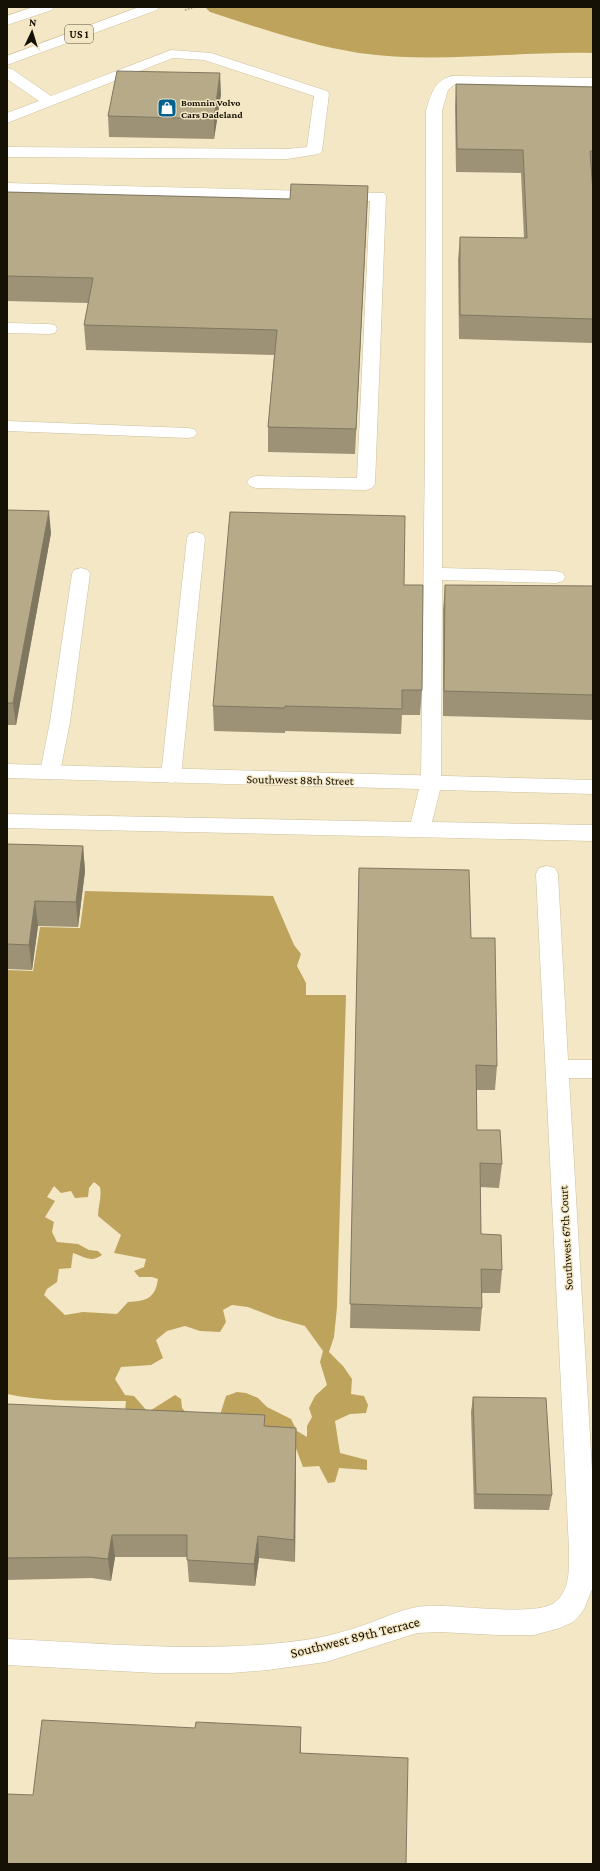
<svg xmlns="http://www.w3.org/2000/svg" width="600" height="1871" font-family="'Crimson Pro',serif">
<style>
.water{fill:#bda35c;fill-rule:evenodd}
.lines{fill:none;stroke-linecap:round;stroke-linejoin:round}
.lane-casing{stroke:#ccc09e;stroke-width:1}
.street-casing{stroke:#ccc09e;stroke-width:1}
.secondary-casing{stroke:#ccc09e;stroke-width:1}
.highway-casing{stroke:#ccc09e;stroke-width:1}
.path{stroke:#b1a78b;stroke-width:2;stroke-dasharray:1.5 1.5;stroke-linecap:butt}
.lane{fill:#fff;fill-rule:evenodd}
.street{fill:#fff;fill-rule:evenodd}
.secondary{fill:#fff;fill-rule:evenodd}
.highway{fill:#fff;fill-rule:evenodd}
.wall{fill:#9d9276}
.shaded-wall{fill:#7f7760}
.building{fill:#b6aa89;stroke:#7f7760}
.labels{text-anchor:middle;stroke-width:3;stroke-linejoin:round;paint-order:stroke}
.far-poi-label{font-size:10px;font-weight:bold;fill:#151105;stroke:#f4e7c5;text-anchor:start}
.shield{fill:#f4e7c5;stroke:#58513f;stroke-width:1}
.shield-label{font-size:11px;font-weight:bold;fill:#151105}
.street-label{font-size:12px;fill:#151105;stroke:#f4e7c5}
.near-street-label{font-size:14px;fill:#151105;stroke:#f4e7c5}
</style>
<rect width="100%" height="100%" fill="#f4e7c5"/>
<!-- water -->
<g class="water">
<path d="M205,7h388v46c-76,-2 -158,11 -234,0 -51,-8 -100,-25 -149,-41z"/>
<path d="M85,891l188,5 21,49 7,9 -4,12 9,17v12h40l-9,312 -3,30 -5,15 14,14 9,13 -1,15 13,2 4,9 -2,8 -16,1 -15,7 5,32 27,7v10l-28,-2 -4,14 -7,1 -9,-17 -16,1 -12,-32 -168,-6 3,-28c-40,0 -80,1 -119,-7v-424l26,1 7,-44 40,1zM94,1182l6,5c2,11 -2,19 -2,29l23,19 -7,18 32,6 -2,8 -10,4 5,6h13l6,2c-3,20 -12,22 -30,23l-11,12 -34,-2 -18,3 -21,-20 3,-6 10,-7 2,-13 12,-1 2,-15c12,4 18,10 29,2l-4,-4 -9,-1 -11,-6 -21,-2 -5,-10 2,-10 -9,-5 10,-16 -8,-4 7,-11 7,7 10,-2 4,7 13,-1 1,-9zM232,1305l16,2 28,11 29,8 18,25 -3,11 7,23 -12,11 -6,12 3,9 -5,9v11l-10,-6 -6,-12 -24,-12 -9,-9 -12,-5 -9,-1 -11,4 -6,19 -29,3 -9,-10 -1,-9 -6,-4 -27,17 -14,-16 -9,-1 -10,-16 6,-12 30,-2 12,-7 -7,-18 11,-9 18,-5 15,5 20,1 6,-10 -3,-12z"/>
</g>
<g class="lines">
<defs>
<g id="lane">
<path d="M171,50l40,3 116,38 2,3 -7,57 -3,3 -32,5 -280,-2v-10l280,2 20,-2 7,-51 -110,-36 -31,-2 -166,65v-10l32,-12 -32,-22v-11l5,1 39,27z"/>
<path d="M452,76l141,2v8l-138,-2 -7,6 -6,21v457l114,3 7,2 2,4 -2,4 -7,2 -114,-3 -1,203 -3,5 -7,2 -7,-2 -3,-5 4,-335 1,-337c5,-16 8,-31 26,-35z"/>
<path d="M7,183l377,10 2,3 -11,288 -3,4 -6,2 -110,-2 -6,-2 -3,-4 3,-4 6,-2 101,2 13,-277 -354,-7 -9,-1z"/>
<path d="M7,323l42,1 6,1 2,4 -2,4 -6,1 -42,-1z"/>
<path d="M7,421l181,7 6,1 3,4 -3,4 -6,1 -181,-7z"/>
<path d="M196,532l7,2 2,4 -24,238 -3,5 -7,2 -7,-2 -3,-5 26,-238 2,-4z"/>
<path d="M81,568l7,2 2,4 -20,148 -10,50 -3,5 -7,2 -7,-2 -3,-5 10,-50 22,-148 2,-4z"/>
</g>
<path id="street" d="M547,866l8,2 3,6 10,186h25v18h-24l24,409v100l-9,22 -5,7 -6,6 -13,6 -26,7h-37l-57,-3 -23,1 -91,29 -58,8 -37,3h-75l-149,-8v-26c99,4 199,15 298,1 21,-3 42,-9 62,-16 19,-7 39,-17 59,-18 28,-2 108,11 128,-3 17,-12 15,-36 15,-54l-33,-675 3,-6z"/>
<path id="secondary" d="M7,764l586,16v14l-153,-4 -8,32 161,3v16l-586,-13v-14l404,8 8,-33 -412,-11z"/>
<g id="highway">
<path d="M33,7h21l-2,3 -45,15v-9z"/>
<path d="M139,7h20l-2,3 -150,55v-9z"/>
</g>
</defs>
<!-- lane casing -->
<use href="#lane" class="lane-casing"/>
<!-- street casing -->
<use href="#street" class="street-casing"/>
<!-- secondary casing -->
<use href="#secondary" class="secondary-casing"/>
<!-- highway casing -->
<use href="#highway" class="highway-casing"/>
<!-- path -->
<path class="path" d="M185,10l10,-3"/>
<!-- lane -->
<use href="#lane" class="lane"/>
<!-- street -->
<use href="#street" class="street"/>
<!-- secondary -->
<use href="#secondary" class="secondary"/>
<!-- highway -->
<use href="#highway" class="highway"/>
</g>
<!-- wall -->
<g class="wall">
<path d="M456,84l137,3v88h-1l1,17v151l-134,-4 -1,-79 2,-23 64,1 -3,-65 -65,-1 -1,-65z"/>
<path d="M221,94l-7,45 -105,-2 -1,-21z"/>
<path d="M368,186l-1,24 -12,244 -87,-2v-25l6,-72 -188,-5 -2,-25 4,-22 -81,-2v-109l283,7z"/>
<path d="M7,510l44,23 -35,192h-9z"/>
<path d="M404,585l18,105 -2,25h-18l-1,19 -116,-3v2l-71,-2 -1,-25z"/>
<path d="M445,585l148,1v134l-150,-4v-106z"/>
<path d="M7,844l76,2 2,25 -7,56 -40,-1 -6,44 -25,-1z"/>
<path d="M359,868l112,70 26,128 -2,24h-19l1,40 25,34 -3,24 -19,-1 1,47 21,36 -2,23h-18v15l-2,23 -130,-3z"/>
<path d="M473,1397l79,98 -3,15 -75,-1 -3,-97z"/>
<path d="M7,1404l258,22 31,2 -1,134 -36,-4 -4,28 -66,-4 -2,-25h-72l-4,24 -19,-3 -85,2z"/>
</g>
<!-- shaded-wall -->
<g class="shaded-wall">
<path d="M220,73l1,21 -7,45v-20z"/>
<path d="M368,186l-1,24 -12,244 1,-25z"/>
<path d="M49,511l2,22 -35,192 -3,-22z"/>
<path d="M83,846l2,25 -7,56 -2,-25z"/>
<path d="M35,901l3,25 -6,44 -3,-25z"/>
<path d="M296,1428v23l-1,111 -1,-22z"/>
<path d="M112,1535l3,22 -4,24 -3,-22z"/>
<path d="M258,1536l1,22 -4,28 -1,-22z"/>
<path d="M301,1727v21l-1,25v-20z"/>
</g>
<!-- building -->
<g class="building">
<path d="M117,71l103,2 -6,46 -106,-3z"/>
<path d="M456,84l137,3v64h-3l3,41v127l-133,-4v-78l67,1 -4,-88 -66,-1z"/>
<path d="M291,184l77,2 -12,243 -88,-2 9,-97 -193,-5 9,-47 -86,-2v-84l283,7z"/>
<path d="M7,510l42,1 -36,192h-6z"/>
<path d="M230,512l175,4 -1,69h19l-1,105h-20v19l-117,-3v2l-72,-2z"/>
<path d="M445,585l148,1v109l-149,-4z"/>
<path d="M7,844l76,2 -7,56 -41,-1 -6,44 -22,-1z"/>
<path d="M359,868l110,2 2,68h24l2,128 -21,-1 1,65h23l2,34 -22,-1 1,71 20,1 1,35 -21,-1 1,39 -132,-4z"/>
<path d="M473,1397l73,1 6,97 -76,-1z"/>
<path d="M7,1404l258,11 -1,11 32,2 -2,112 -36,-4 -4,28 -67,-4v-25h-75l-4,24 -19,-2 -82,1z"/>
<path d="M42,1720l153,8 1,-6 105,5 -1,26 108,5 -2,106h-399v-70l26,1z"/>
</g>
<!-- icons -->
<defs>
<symbol id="shop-square" viewBox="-11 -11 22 22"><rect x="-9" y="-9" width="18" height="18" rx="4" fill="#016191" stroke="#f4e7c5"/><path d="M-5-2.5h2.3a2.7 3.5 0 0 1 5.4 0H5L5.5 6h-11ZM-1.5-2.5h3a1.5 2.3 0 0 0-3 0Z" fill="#fff"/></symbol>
</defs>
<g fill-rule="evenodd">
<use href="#shop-square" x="156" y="97" width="22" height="22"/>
</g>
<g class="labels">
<!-- far-poi labels -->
<g class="far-poi-label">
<text x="181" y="106">Bomnin Volvo<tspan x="181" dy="12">Cars Dadeland</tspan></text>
</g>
<!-- shield labels -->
<rect class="shield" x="65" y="25" width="28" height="18" rx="3"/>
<g class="shield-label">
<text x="79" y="38">US 1</text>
</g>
<!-- street labels -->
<g class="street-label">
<text transform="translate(300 780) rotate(1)" y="4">Southwest 88th Street</text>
<text transform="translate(566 1238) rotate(-93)" y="4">Southwest 67th Court</text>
</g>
<!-- near-street labels -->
<g class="near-street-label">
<text transform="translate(355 1637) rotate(-14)" y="5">Southwest 89th Terrace</text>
</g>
</g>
<!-- border -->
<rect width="600" height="1871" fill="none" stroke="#151105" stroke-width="16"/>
<!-- north arrow -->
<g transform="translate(32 32) rotate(4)" stroke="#f4e7c5" stroke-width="3" paint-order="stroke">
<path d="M0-3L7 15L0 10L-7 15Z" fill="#151105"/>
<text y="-6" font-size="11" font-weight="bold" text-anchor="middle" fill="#151105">N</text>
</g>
</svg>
